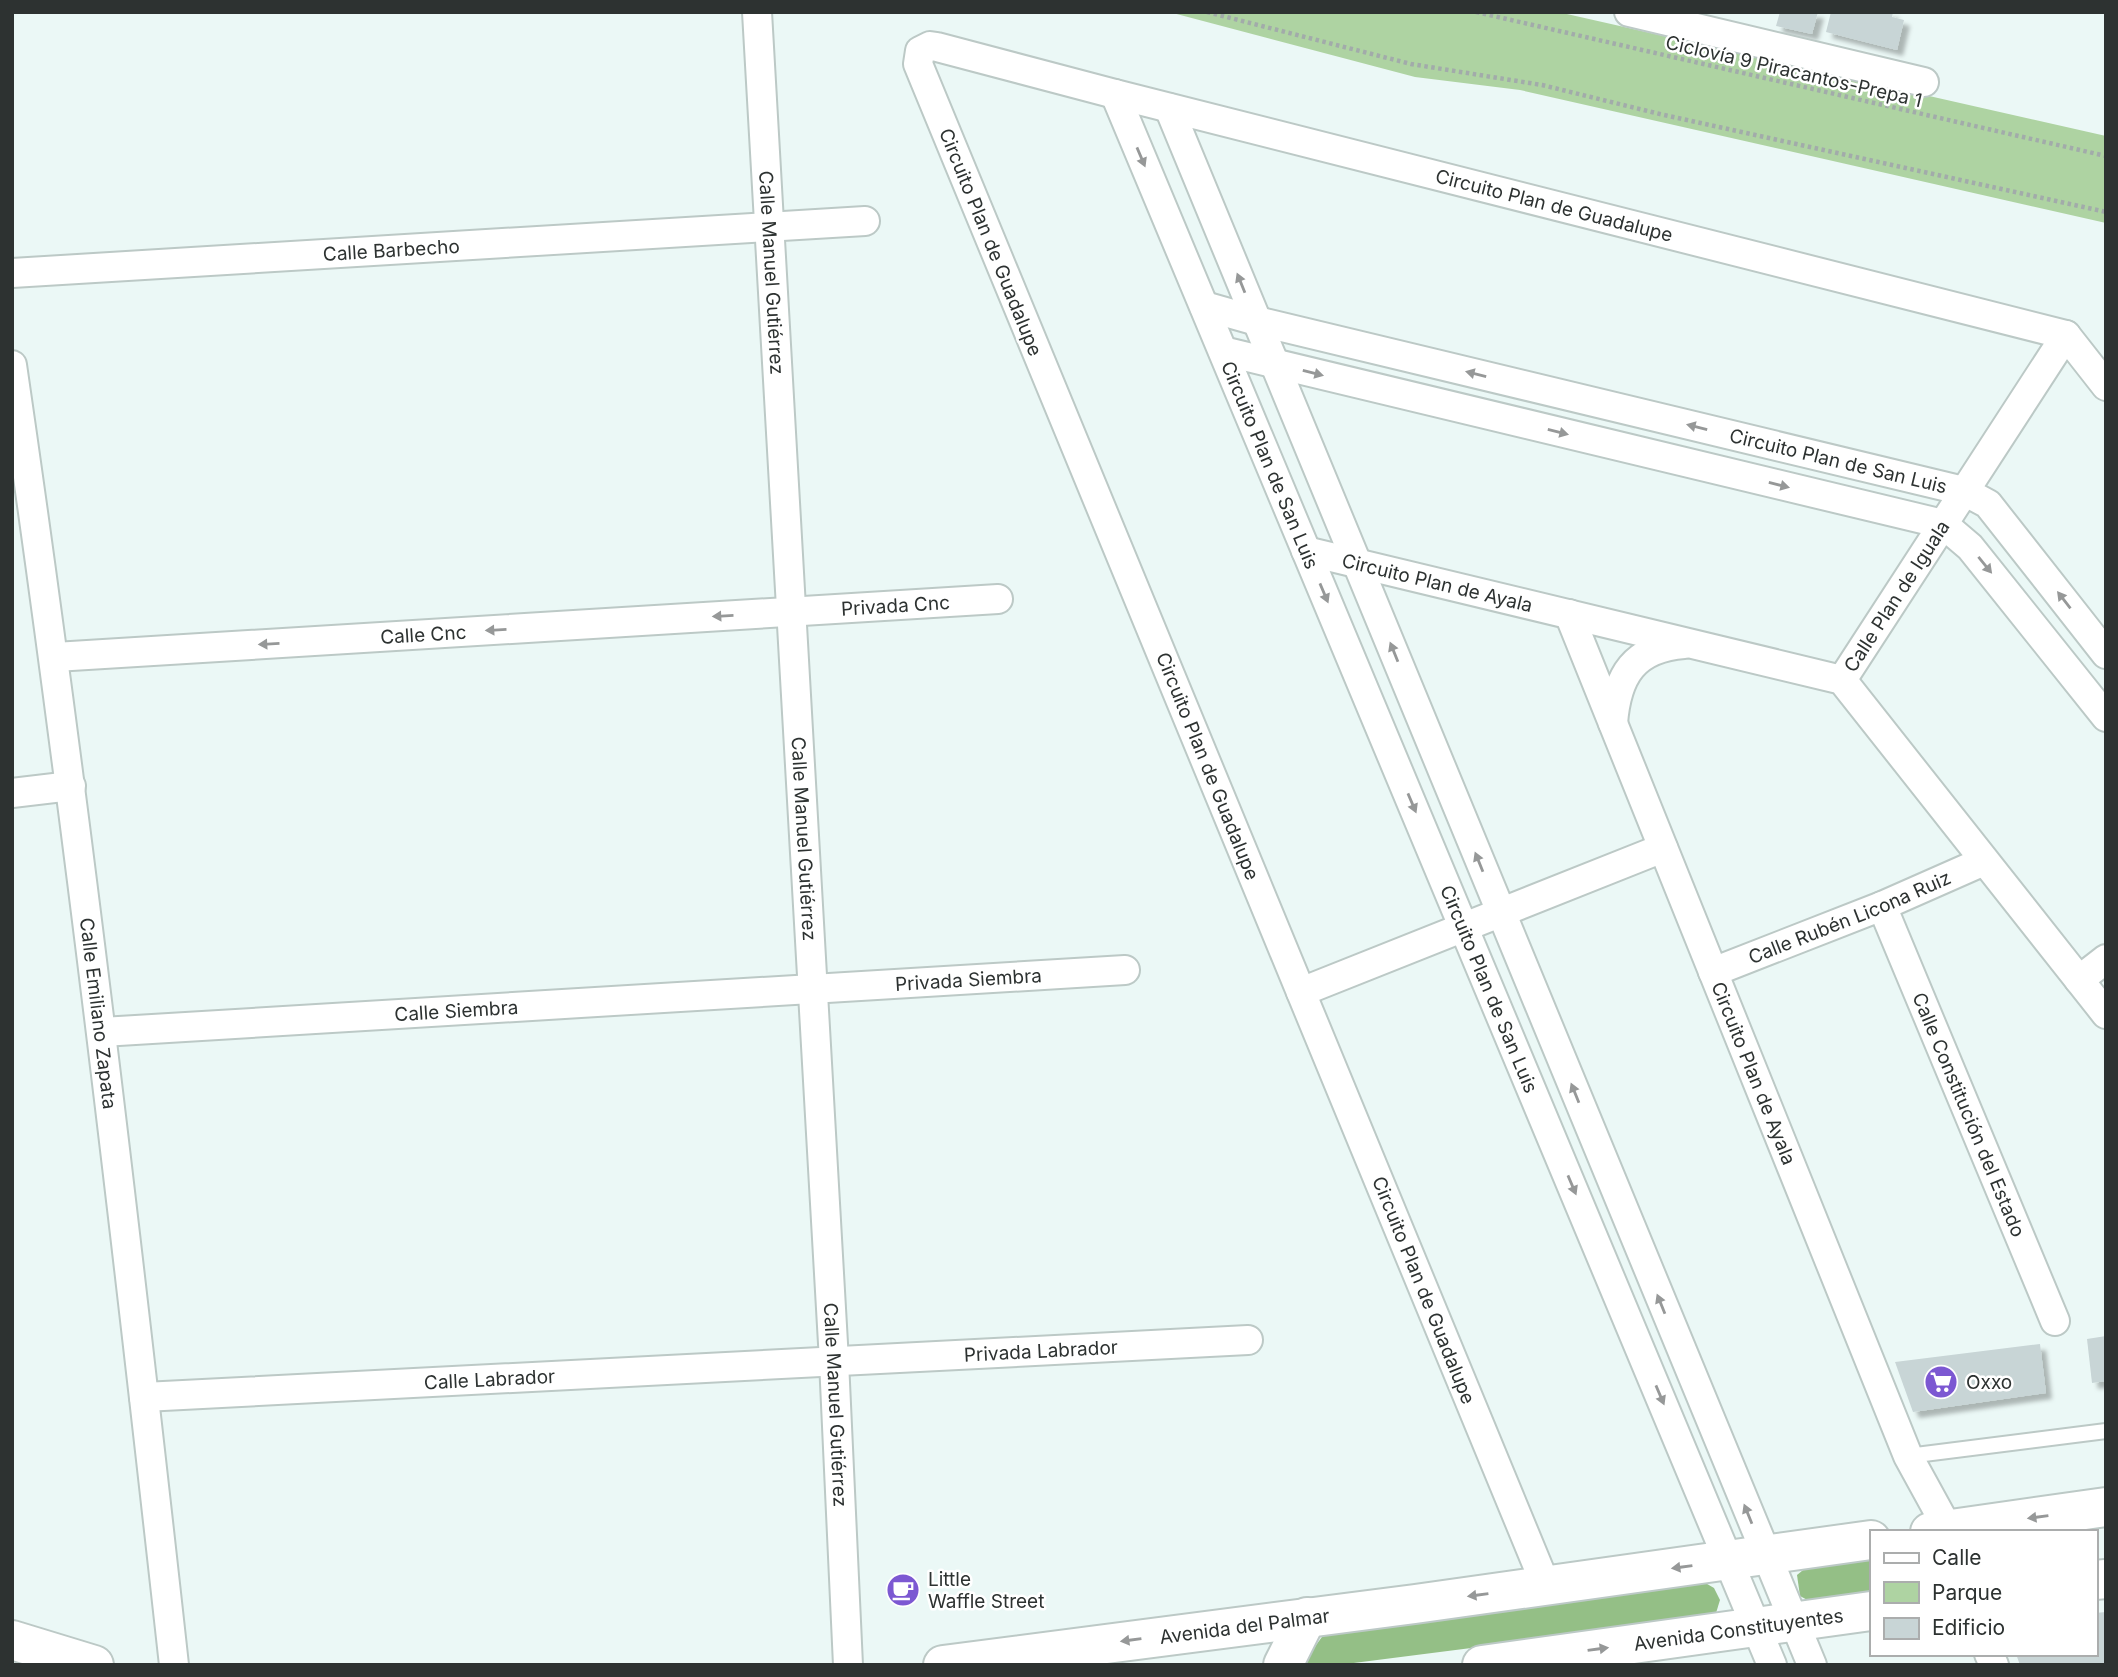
<svg xmlns="http://www.w3.org/2000/svg" width="2118" height="1677" font-family="Inter,sans-serif">
<style>
.green{fill:#aed3a2}
.forest{fill:#94bf86}
.building{fill:#c8d5d6;filter:url(#shadow)}
.lines{fill:none;stroke-linecap:round;stroke-linejoin:round}
.lane-casing{stroke:#bcc9c6;stroke-width:18}
.street-casing{stroke:#bcc9c6;stroke-width:32}
.secondary-casing{stroke:#bcc9c6;stroke-width:42}
.primary-casing{stroke:#bcc9c6;stroke-width:42}
.path{stroke:#a2abaa;stroke-width:4.5;stroke-dasharray:3.5 3.5;stroke-linecap:butt}
.lane{stroke:#fff;stroke-width:14}
.street{stroke:#fff;stroke-width:28}
.secondary{stroke:#fff;stroke-width:38}
.primary{stroke:#fff;stroke-width:38}
.oneway{fill:#969898}
.labels{text-anchor:middle;stroke-width:5;stroke-linejoin:round;paint-order:stroke}
.street-label{font-size:19px;fill:#2d3231;stroke:#fff}
.poi-label{font-size:19px;fill:#2d3231;stroke:#fff;text-anchor:start}
</style>
<defs>
<filter id="shadow"><feDropShadow dx="6" dy="6" stdDeviation="2" flood-color="#0004"/></filter>
</defs>
<rect width="100%" height="100%" fill="#ebf8f6"/>
<!-- green -->
<path class="green" d="M1169,12h389l548,124v87l-586,-133 -105,-13z"/>
<!-- forest -->
<g class="forest">
<path d="M1871,1557v38l-58,8 -13,-7 -3,-21 11,-9z"/>
<path d="M1702,1581l12,7 6,12 -4,13 -8,5 -370,47 -35,-2 24,-33z"/>
</g>
<!-- building -->
<g class="building">
<path d="M1780,12h38l-6,22 -36,-8z"/>
<path d="M1831,12h62l-1,5 12,3 -7,30 -71,-18z"/>
<path d="M2106,1336v45l-14,2 -5,-44z"/>
<path d="M2040,1344l6,49 -133,19 -18,-50z"/>
<path d="M2106,1612v53h-86l-4,-11h79v-41z"/>
</g>
<g class="lines">
<defs>
<path id="lane" d="M1908,1456l198,-25"/>
<g id="street">
<path id="s1" d="M757,12l77,1349 14,304"/>
<path d="M1629,12l295,70"/>
<path id="s2" d="M1115,94l657,1571"/>
<path d="M1169,108l643,1557"/>
<path id="s3" d="M12,273l853,-52"/>
<path id="s4" d="M1204,306l53,15 707,170 24,13 118,150"/>
<path d="M1223,351l720,173 27,23 136,170"/>
<path id="s5" d="M12,365c63,432 114,866 162,1300"/>
<path id="s6" d="M1306,551l536,129 264,334"/>
<path id="s7" d="M1569,614l339,842 40,73"/>
<path id="s8" d="M55,657l943,-58"/>
<path id="s9" d="M1842,680l224,-345"/>
<path d="M1613,723c4,-48 21,-75 71,-79"/>
<path d="M12,793l59,-7"/>
<path id="s10" d="M1882,906l173,415"/>
<path id="s11" d="M1713,972l169,-66 102,-45"/>
<path d="M2079,980l27,-21"/>
<path d="M1301,992l362,-144"/>
<path id="s12" d="M102,1032l1023,-62"/>
<path id="s13" d="M144,1397l1104,-57"/>
<path id="s14" d="M1546,1586l-628,-1522 2,-13 10,-5 7,1 178,47 951,241 40,51"/>
<path d="M1989,1654l5,11"/>
</g>
<path id="secondary" d="M12,1640l82,25"/>
<g id="primary">
<path d="M1930,1532l176,-25"/>
<path d="M2095,1580l11,-1"/>
<path id="s15" d="M943,1665l472,-61 456,-64"/>
<path d="M1283,1665l24,-48"/>
<path id="s16" d="M1482,1665l389,-54"/>
</g>
</defs>
<!-- lane casing -->
<use href="#lane" class="lane-casing"/>
<!-- street casing -->
<use href="#street" class="street-casing"/>
<!-- secondary casing -->
<use href="#secondary" class="secondary-casing"/>
<!-- primary casing -->
<use href="#primary" class="primary-casing"/>
<!-- path -->
<g class="path">
<path d="M1207,12l204,52 131,21 122,30 442,97"/>
<path d="M1476,12l630,144"/>
</g>
<!-- lane -->
<use href="#lane" class="lane"/>
<!-- street -->
<use href="#street" class="street"/>
<!-- secondary -->
<use href="#secondary" class="secondary"/>
<!-- primary -->
<use href="#primary" class="primary"/>
</g>
<!-- one-way arrows -->
<defs><path id="oneway-solid" d="M-6-.8H1V-3.2L6.5 0L1 3.2V.8H-6Z" transform="scale(1.75)"/></defs>
<g class="oneway">
<use href="#oneway-solid" transform="translate(1141 157) rotate(67)"/>
<use href="#oneway-solid" transform="translate(1241 283) rotate(-112)"/>
<use href="#oneway-solid" transform="translate(1313 373) rotate(14)"/>
<use href="#oneway-solid" transform="translate(1476 374) rotate(-166)"/>
<use href="#oneway-solid" transform="translate(1697 427) rotate(-166)"/>
<use href="#oneway-solid" transform="translate(1558 432) rotate(14)"/>
<use href="#oneway-solid" transform="translate(1779 485) rotate(14)"/>
<use href="#oneway-solid" transform="translate(1985 565) rotate(51)"/>
<use href="#oneway-solid" transform="translate(1324 593) rotate(67)"/>
<use href="#oneway-solid" transform="translate(2064 600) rotate(-128)"/>
<use href="#oneway-solid" transform="translate(723 616) rotate(177)"/>
<use href="#oneway-solid" transform="translate(496 630) rotate(177)"/>
<use href="#oneway-solid" transform="translate(269 644) rotate(177)"/>
<use href="#oneway-solid" transform="translate(1394 652) rotate(-112)"/>
<use href="#oneway-solid" transform="translate(1412 803) rotate(67)"/>
<use href="#oneway-solid" transform="translate(1479 862) rotate(-112)"/>
<use href="#oneway-solid" transform="translate(1575 1093) rotate(-112)"/>
<use href="#oneway-solid" transform="translate(1572 1185) rotate(67)"/>
<use href="#oneway-solid" transform="translate(1661 1304) rotate(-112)"/>
<use href="#oneway-solid" transform="translate(1660 1395) rotate(67)"/>
<use href="#oneway-solid" transform="translate(1748 1514) rotate(-112)"/>
<use href="#oneway-solid" transform="translate(2038 1517) rotate(172)"/>
<use href="#oneway-solid" transform="translate(1682 1567) rotate(172)"/>
<use href="#oneway-solid" transform="translate(1478 1595) rotate(172)"/>
<use href="#oneway-solid" transform="translate(1131 1640) rotate(172)"/>
<use href="#oneway-solid" transform="translate(1598 1649) rotate(-8)"/>
</g>
<!-- icons -->
<defs>
<symbol id="supermarket-disc" viewBox="-11 -11 22 22"><circle r="9.5" fill="#7c58d2" stroke="#fff"/><path d="M-6-5.5h2.5l.6 2H6L4.5 2H-2.5L-4.4-4H-6ZM-1.5 3.2a1.3 1.3 0 1 0 .1 0ZM3 3.2a1.3 1.3 0 1 0 .1 0Z" fill="#fff"/></symbol>
<symbol id="cafe-disc" viewBox="-11 -11 22 22"><circle r="9.5" fill="#7c58d2" stroke="#fff"/><path d="M-5.5-4.5H6V0H3Q3 3.5 0 3.5H-2.5Q-5.5 3.5-5.5 0ZM3-3.2v2h1.7v-2ZM-6 4.5H4V6H-6Z" fill="#fff"/></symbol>
</defs>
<g fill-rule="evenodd">
<use href="#supermarket-disc" x="1922" y="1363" width="38" height="38"/>
<use href="#cafe-disc" x="884" y="1571" width="38" height="38"/>
</g>
<g class="labels">
<!-- street labels -->
<g class="street-label">
<text transform="translate(1794 71) rotate(13)" y="7">Ciclovía 9 Piracantos-Prepa 1</text>
<text dy="7" stroke="none"><textPath href="#s14" startOffset="2315">Circuito Plan de Guadalupe</textPath></text>
<text transform="translate(991 242) rotate(68)" y="7">Circuito Plan de Guadalupe</text>
<text dy="7" stroke="none"><textPath href="#s3" startOffset="380">Calle Barbecho</textPath></text>
<text dy="7" stroke="none"><textPath href="#s1" startOffset="261">Calle Manuel Gutiérrez</textPath></text>
<text dy="7" stroke="none"><textPath href="#s4" startOffset="653">Circuito Plan de San Luis</textPath></text>
<text dy="7" stroke="none"><textPath href="#s2" startOffset="402">Circuito Plan de San Luis</textPath></text>
<text dy="7" stroke="none"><textPath href="#s6" startOffset="135">Circuito Plan de Ayala</textPath></text>
<text dy="7" stroke="none"><textPath href="#s9" startOffset="100">Calle Plan de Iguala</textPath></text>
<text dy="7" stroke="none"><textPath href="#s8" startOffset="842">Privada Cnc</textPath></text>
<text dy="7" stroke="none"><textPath href="#s8" startOffset="369">Calle Cnc</textPath></text>
<text transform="translate(1208 766) rotate(68)" y="7">Circuito Plan de Guadalupe</text>
<text dy="7" stroke="none"><textPath href="#s1" startOffset="828">Calle Manuel Gutiérrez</textPath></text>
<text dy="7" stroke="none"><textPath href="#s11" startOffset="147">Calle Rubén Licona Ruiz</textPath></text>
<text dy="7" stroke="none"><textPath href="#s12" startOffset="868">Privada Siembra</textPath></text>
<text dy="7" stroke="none"><textPath href="#s2" startOffset="970">Circuito Plan de San Luis</textPath></text>
<text dy="7" stroke="none"><textPath href="#s12" startOffset="355">Calle Siembra</textPath></text>
<text dy="7" stroke="none"><textPath href="#s5" startOffset="654">Calle Emiliano Zapata</textPath></text>
<text dy="7" stroke="none"><textPath href="#s7" startOffset="495">Circuito Plan de Ayala</textPath></text>
<text dy="7" stroke="none"><textPath href="#s10" startOffset="226">Calle Constitución del Estado</textPath></text>
<text transform="translate(1424 1290) rotate(68)" y="7">Circuito Plan de Guadalupe</text>
<text dy="7" stroke="none"><textPath href="#s13" startOffset="898">Privada Labrador</textPath></text>
<text dy="7" stroke="none"><textPath href="#s13" startOffset="346">Calle Labrador</textPath></text>
<text dy="7" stroke="none"><textPath href="#s1" startOffset="1395">Calle Manuel Gutiérrez</textPath></text>
<text dy="7" stroke="none"><textPath href="#s15" startOffset="304">Avenida del Palmar</textPath></text>
<text dy="7" stroke="none"><textPath href="#s16" startOffset="259">Avenida Constituyentes</textPath></text>
</g>
<!-- poi labels -->
<g class="poi-label">
<text x="1966" y="1389">Oxxo</text>
<text x="928" y="1586">Little<tspan x="928" dy="22">Waffle Street</tspan></text>
</g>
</g>
<!-- border -->
<rect width="2118" height="1677" fill="none" stroke="#2d3231" stroke-width="28"/>
<!-- legend -->
<rect x="1870" y="1530" width="228" height="126" fill="#ffffff" stroke="#abadad" stroke-width="2"/>
<rect x="1884" y="1553" width="35" height="10" fill="#ffffff" stroke="#abadad" stroke-width="2"/>
<text x="1932" y="1565" font-size="21" fill="#2d3231">Calle</text>
<rect x="1884" y="1582" width="35" height="21" fill="#aed3a2" stroke="#abadad" stroke-width="2"/>
<text x="1932" y="1600" font-size="21" fill="#2d3231">Parque</text>
<rect x="1884" y="1618" width="35" height="21" fill="#c8d5d6" stroke="#abadad" stroke-width="2"/>
<text x="1932" y="1635" font-size="21" fill="#2d3231">Edificio</text>
</svg>
